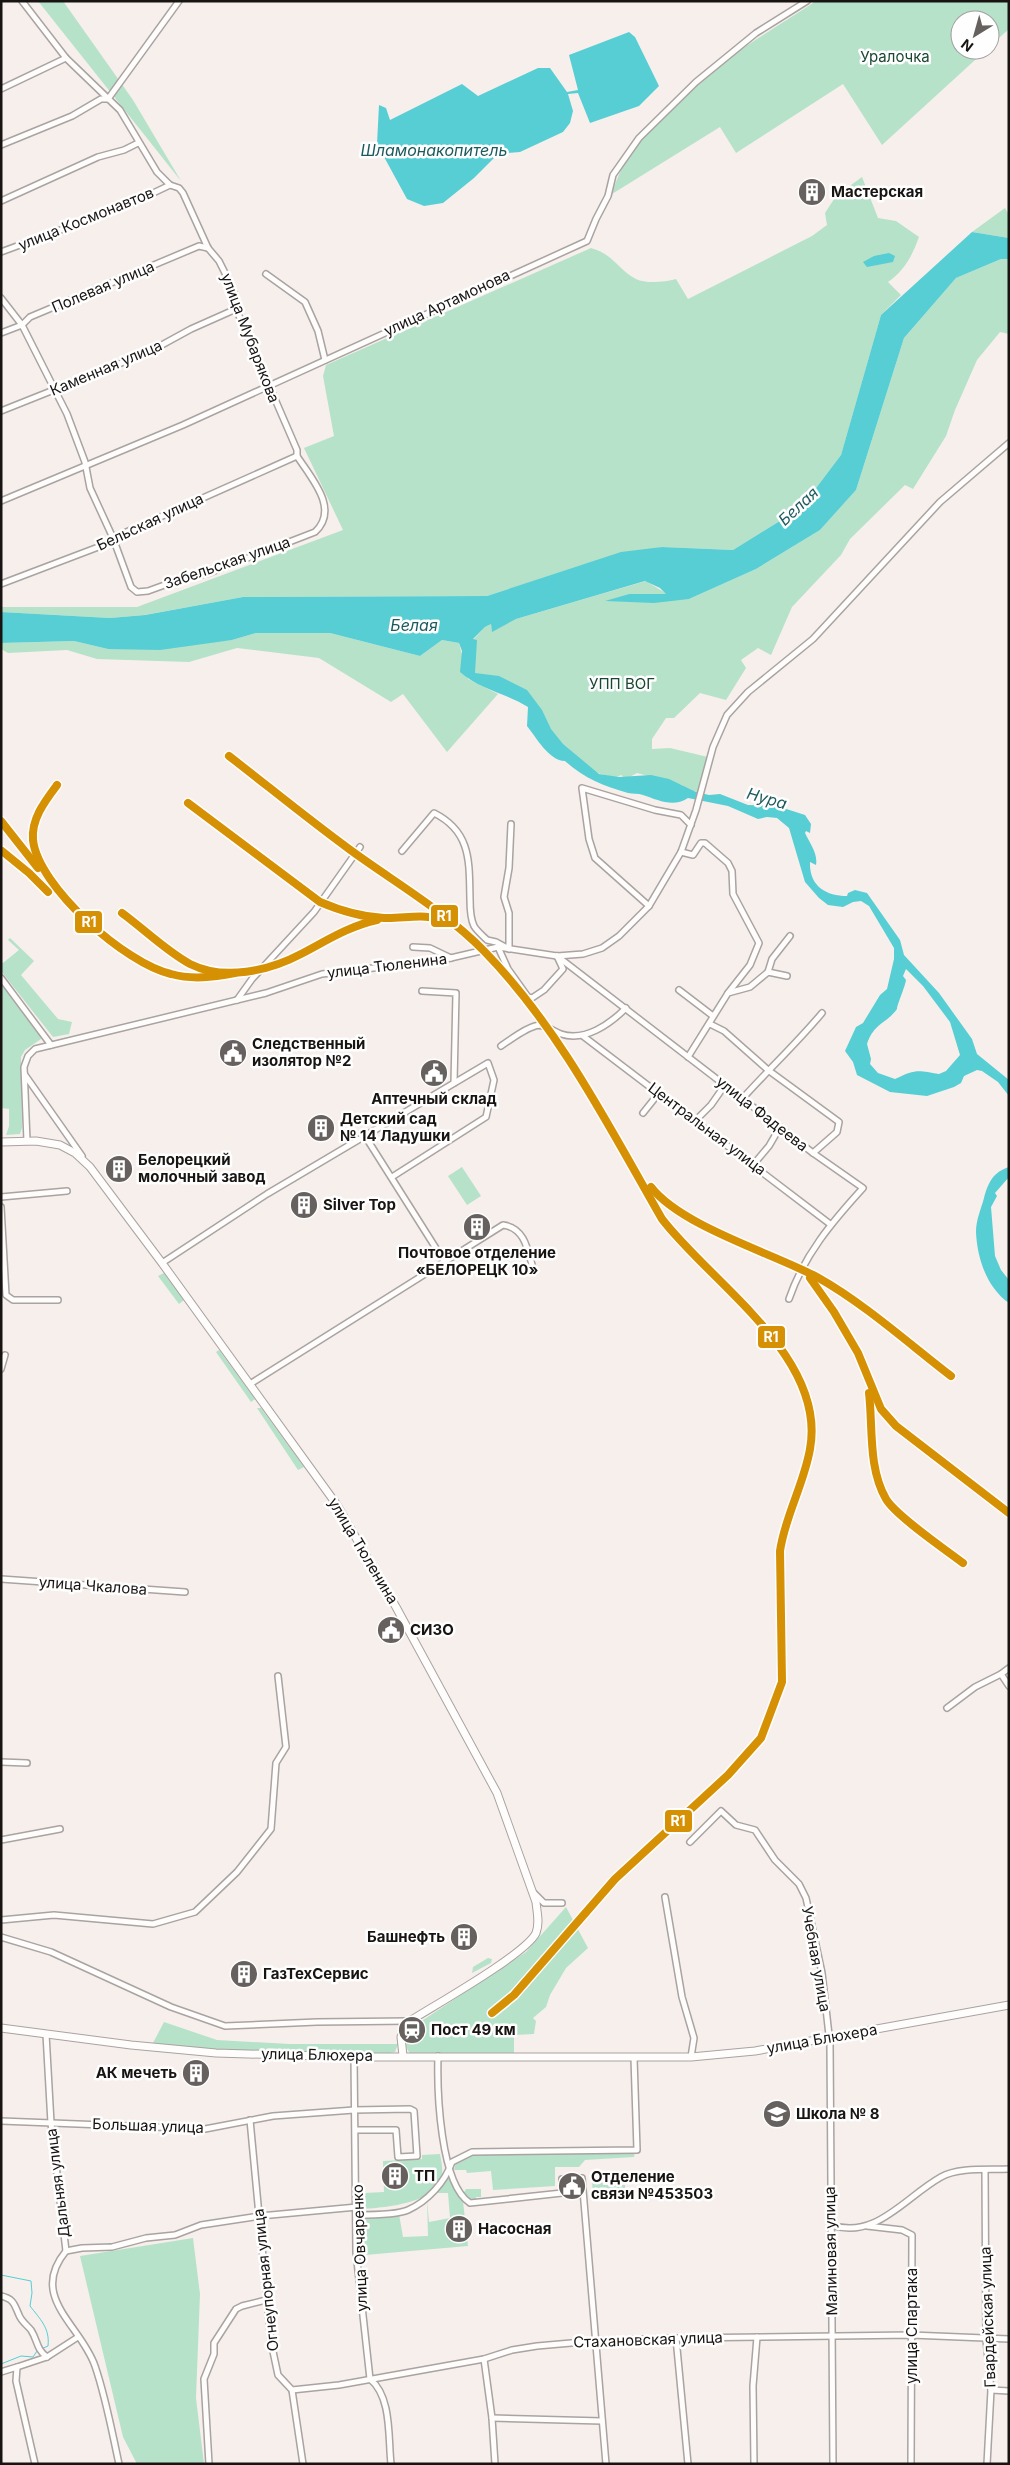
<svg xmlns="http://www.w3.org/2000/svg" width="1010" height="2465" font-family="Inter,sans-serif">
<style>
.green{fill:#b6e2c9}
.water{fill:#56ced4;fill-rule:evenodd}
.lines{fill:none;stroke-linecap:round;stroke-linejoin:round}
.stream{stroke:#56ced4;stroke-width:1}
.minor-casing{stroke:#a9a3a1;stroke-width:8}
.major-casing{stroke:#a9a3a1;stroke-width:9}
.minor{stroke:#fefdfc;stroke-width:5}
.major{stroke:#fefdfc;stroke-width:7}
.rail-1-casing{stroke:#fefefe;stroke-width:11}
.rail-1{stroke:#d69003;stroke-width:8}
.labels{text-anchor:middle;stroke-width:5;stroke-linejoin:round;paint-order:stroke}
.park-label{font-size:15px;fill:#1a4733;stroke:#fefefe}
.poi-label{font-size:15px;font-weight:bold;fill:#181412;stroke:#fefefe;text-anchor:start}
.street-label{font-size:15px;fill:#181412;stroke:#fefefe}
.water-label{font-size:16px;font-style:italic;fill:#1d5a5e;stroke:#fefefe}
.line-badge{stroke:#fefefe;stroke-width:2}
.badge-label{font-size:14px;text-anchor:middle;font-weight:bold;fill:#fff}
</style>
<rect width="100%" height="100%" fill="#f7efec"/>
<!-- green -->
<g class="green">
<path d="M38,1h25l70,99 48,81z"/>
<path d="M816,1h193v28l-19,17v-26h-30v30h26l-104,95 -39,-61 -107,69 -16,-26 -108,67c27,-90 130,-144 204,-193z"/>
<path d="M862,177l16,41 18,3 23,16c-7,19 -14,33 -31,45l13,13 -20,20 -40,140 -40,53 -68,42 -71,-3 -80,18 -95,31 -244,1 -99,18 -34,3 -109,-6v-5h136l206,-77 -39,-82 30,-12 -11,-60 3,-11 265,-117c24,7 27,22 45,31 10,5 29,3 40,0l12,20 124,-63 15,-11 -2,-12 11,-17z"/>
<path d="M1005,208l4,7v23l-37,-6z"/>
<path d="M1001,259h8v75l-9,-2 -23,28 -22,50 -9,26 -33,53 -8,-4 -55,54 -9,16 -49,52 -21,48 -13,-7 -17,12 5,8 -20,32 -26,-7 -26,25h-8l-14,21v10l18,-1 38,9 -8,36 -14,-4 -4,-4 -45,-12 -11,6 -5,-4 -6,3 -21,-6 -40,-30 -17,-38 -63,-29 -1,-35 12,-13 6,-3 1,7 24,-12 130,-38 21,13h-38l-22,7 82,-2 67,-30 64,-39 36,-40 48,-152 52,-60z"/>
<path d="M256,633h74l90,23 22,-16 17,3 9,36 30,15 -51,58 -44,-58 -12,8 -72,-44 -82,-10 -48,14 -92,-3 -30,-9 -59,3 -7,-4v-6l73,-2 34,8 124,-9z"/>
<path d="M10,938l24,23 -13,14 37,44 14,3 -3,12 -16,3 -52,-66v-10l2,2 16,-13 -11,-10z"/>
<path d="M1,982l39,51 1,6 -16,11 -4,7 1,71 -2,6 -14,1 3,-9v-17l-8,-1z"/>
<path d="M462,1167l19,29 -14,9 -19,-29z"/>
<path d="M164,1273l20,27 -5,4 -21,-28z"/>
<path d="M219,1350l36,49 -4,3 -35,-50z"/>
<path d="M257,1408h4l43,59 -6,3z"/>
<path d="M566,1907l22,41 -22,20 -16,27 -4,12 -13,11 3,3 -2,13 -20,1v18l-103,1c-8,-7 -5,-18 0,-26l115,-76z"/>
<path d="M488,1958l4,1 -1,4 -19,10 1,-6z"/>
<path d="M164,2022l53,18 73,4h108l-3,8 -12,2 -172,-4 -58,-7z"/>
<path d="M635,2152l-1,5 -49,3 -6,7h-24v19l-62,4 -2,-19 -24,2 -1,-3h-12l2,-8 17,-8z"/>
<path d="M440,2154c1,6 3,14 2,20 -4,30 -56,33 -78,35l1,-16 19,-1 -1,-31 39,-2v-4z"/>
<path d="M447,2178h2l9,18 5,5 5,45 -103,9 -5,-36 39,-5 4,23 25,-1 -1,-36 2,22 21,-4 -2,-25h-13z"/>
<path d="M592,2180h10l1,5h22l1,10 -33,1z"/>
<path d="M466,2189h15v8h-5v4l-13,-7z"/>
<path d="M193,2238l7,56 -4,104 8,66h-67l-14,-27 -43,-181z"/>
</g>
<!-- water -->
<g class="water">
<path d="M629,32l6,5 24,49 -20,20 -49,17 -12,-30 -10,1 5,17 -3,12 -7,9 -43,20 -22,2 -24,24 -31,25 -19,3 -17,-7 -30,-55 2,-39 7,3 4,12 72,-36 16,12 60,-28h12l17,24 11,-2 -9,-35z"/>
<path d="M972,232l37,6v21h-8l-45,19 -52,60 -48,152 -36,40 -64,39 -67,30 -35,4 -49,-2 24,-7h37l-6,-6 -15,-7 -129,38 -24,13 -1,-8 -6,3 -12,12 4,1 -2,33 24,3 28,14 15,20 9,19 12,15 36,30 20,3 32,-2 18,4 27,13 13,3 11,-1 28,11 29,1 28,9 6,9 -1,9 -4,-2 -1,2c5,11 13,20 11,32l-6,-3c-1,24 16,34 37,34l1,-3 7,-3 12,3 33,47 4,15 35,38 33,46 5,15 32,26v16l-11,-14 -16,-11 -5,-1 -13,6 -3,7 -7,4 -27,9 -37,-4 -33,-17 -4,-13 -8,-11 11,-24 7,-4 17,-28 7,-6 7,-30v-11l-25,-42 -8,-5 -8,1 -10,5 -15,-2 -9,-7 -14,-16 -16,-54 -12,-10 -10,-1 -9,2 -30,-13 -40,-8c-15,10 -30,2 -45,-3 -5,-2 -10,-1 -15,-2 -25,-7 -44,-15 -63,-32 -16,0 -29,-24 -38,-35l1,-19c-22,-14 -48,-17 -68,-35l2,-21 -3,-8 -17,-3 -22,16 -90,-23h-74l-24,7 -72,10 -52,-1 -34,-8 -73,2v-31l109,6 35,-3 98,-18 244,-1 134,-44 41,-5 71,3 68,-42 40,-53 40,-140zM906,969l17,17 27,36 10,33 -14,16 -7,3c-21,-4 -24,-5 -44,5l-17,-6 -8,-9 1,-5 -4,-15c7,-21 19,-20 30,-35 0,-4 8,-22 9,-29l-3,-4z"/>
<path d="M889,253l6,3 -2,6 -26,5 -4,-5 11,-6z"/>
<path d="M1009,1167v10l-14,16 2,3 -6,11 4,49 6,14 8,10v23c-22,-15 -32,-45 -33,-71 0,-12 5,-23 8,-34 4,-15 9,-26 25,-31z"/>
</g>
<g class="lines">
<!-- stream -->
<g class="stream">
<path d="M1,2275l30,6 1,12 -2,13c10,13 20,22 18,40l-7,3"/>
<path d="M1,2364l20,-8 12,1 4,-6"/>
</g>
<defs>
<g id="minor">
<path d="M1,89l65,-31"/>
<path d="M1,145l71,-29 29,-17h7l71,-98"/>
<path d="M1,201l97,-44 26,-7 14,-7"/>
<path d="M1,252l127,-47 42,-20"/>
<path d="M266,274l39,28 13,29 7,29"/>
<path d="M1,298l21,27 45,89 18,48 5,26 23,50 18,49 6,5 11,-1 33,-12 28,-6 106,-41c25,-23 -4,-54 -18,-76v-6l-61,-141 -2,-16 -9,-20 -6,-12 -11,-13 -25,-55 -4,-5 -9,-3 -13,-13 -37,-62 -54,-52 -44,-57"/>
<path d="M1,333l21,-8 8,-8 169,-71 9,2"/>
<path d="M1,411l148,-59 42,-23 45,-20"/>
<path d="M1,501l182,-76 404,-184 9,-22 12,-23 5,-21 26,-37 57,-56 60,-49 51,-32"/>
<path d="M1,584l100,-38 12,-8 184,-82"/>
<path d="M402,851l32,-38c38,19 35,50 36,86 0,9 0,19 4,27 3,5 9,10 13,14l9,2 13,7v-36l-5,-16 5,-29 2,-44"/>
<path d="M681,852l12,3 8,-12h4l23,20 4,8 1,23 26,49 -9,22 -22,28"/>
<path d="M649,906l-54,-48 -6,-19 -7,-51 73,22 26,5 10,10"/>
<path d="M413,947l17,1 21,10"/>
<path d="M498,947l10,22 20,28 4,1 12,-8 19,-21 -6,-13"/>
<path d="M557,956l256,197 50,35c-31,34 -59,67 -74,111"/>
<path d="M768,972l4,-13 18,-23"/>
<path d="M1,978l50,67"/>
<path d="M679,990l34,26"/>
<path d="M422,991l34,2 -2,90"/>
<path d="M237,1000l15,-21 62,-67 46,-65"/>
<path d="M710,1024l14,7 44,39 71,52 -2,10 -24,21"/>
<path d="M583,1036l247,188"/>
<path d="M501,1046c7,-5 26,-18 34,-20 9,-3 17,5 26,8 24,8 49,-10 65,-26"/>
<path d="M688,1057l40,-64 22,-6 18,-15 19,4"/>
<path d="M25,1075l57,81"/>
<path d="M743,1098c26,-29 54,-55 79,-85"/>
<path d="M643,1113l16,-20"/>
<path d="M695,1121l16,-16 14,-20"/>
<path d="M365,1136l79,125"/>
<path d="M27,1141l-3,-74 4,-11 7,-7 231,-56 56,-19 120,-14 56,-13 59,9 26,-2 19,-6 17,-12 30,-30 32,-54 15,-42 17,-63 14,-32 21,-23 65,-53 127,-137 69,-59"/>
<path d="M753,1165l16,-19 11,-19"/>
<path d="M1,1197l66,-6"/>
<path d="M1,1207l5,88 7,5h45"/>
<path d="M162,1263l105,-69 221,-131 6,17 -8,37 -94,60"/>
<path d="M1,1369l4,-14"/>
<path d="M250,1384l253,-159c23,3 25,27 31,47"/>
<path d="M1,1579l184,13"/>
<path d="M1009,1668l-8,6 8,12"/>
<path d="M947,1708l28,-21 26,-13"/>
<path d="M1,1762l26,1"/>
<path d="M1,1840l59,-11"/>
<path d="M690,1842l31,-31 15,14 19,5 20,30 24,24 7,14 16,75 8,71 3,420"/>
<path d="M534,1893l10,10h18"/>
<path d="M665,1897l17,100 12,41 -3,19"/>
<path d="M1,1920l53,-5 99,9 42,-12 42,-40 34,-43 5,-66 10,-16 -8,-71"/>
<path d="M1,1937l50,15 120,55 54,19 92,-4 93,-1"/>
<path d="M46,2034l5,89 15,128c-38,46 15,74 29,115 11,32 17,66 24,98"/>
<path d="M438,2056c-1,35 2,128 32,147l92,-10v-14l20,-1 24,286"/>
<path d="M354,2057l2,195 14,127c22,18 18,58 21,85"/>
<path d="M250,2120l21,222 7,33 14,15 11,74"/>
<path d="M1,2121l204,8 68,-13 81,-6 56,-1 4,2 3,45 -19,1 -2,-27h-40"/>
<path d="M985,2170l1,169 5,51 -4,74"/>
<path d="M357,2215c13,0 40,0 51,-5 20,-9 37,-28 44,-48l20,-10 165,-2 -3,-92"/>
<path d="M831,2225c45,15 74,-28 110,-48 18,-10 47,-7 68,-8"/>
<path d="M867,2226l35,4 10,5 -1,229"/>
<path d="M66,2251l16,-3 30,-1 34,-9 29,-3 26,-10 59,-9 97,-9"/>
<path d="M1,2296c13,3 13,8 18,19 2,6 8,10 12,15 7,11 5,19 16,27"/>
<path d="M676,2338l12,126"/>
<path d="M484,2359l8,59 3,46"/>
<path d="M1,2372l16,-5"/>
<path d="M292,2390l47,-5 145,-26 28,-9 25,-4 57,-5 82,-3 235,-3 98,4"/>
<path d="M991,2390l18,1"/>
<path d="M492,2418l110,3"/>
<path d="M35,2464l-19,-83 1,-14 30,-10 31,-20"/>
<path d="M209,2464l-5,-85 10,-25v-11l22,-34 6,-3 24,-6"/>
<path d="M754,2464l-1,-78 4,-49"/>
</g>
<g id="major">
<path d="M1,1142l35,-1 24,4 15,8 15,14 72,96 175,242 59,102 101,186 39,109c1,11 4,21 0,31 -10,21 -101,72 -126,88l-9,16 2,19"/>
<path d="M1,2028l130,17 85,8 138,4h337l64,-6 254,-46"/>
</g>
</defs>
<!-- minor casing -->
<use href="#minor" class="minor-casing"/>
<!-- major casing -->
<use href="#major" class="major-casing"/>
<!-- minor -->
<use href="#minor" class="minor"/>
<!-- major -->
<use href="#major" class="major"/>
<defs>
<g id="rail-1">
<path d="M229,756c40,31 79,63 120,93 45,33 96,62 135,102 76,78 125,176 178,268 49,64 165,138 148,230 -6,35 -25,67 -30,102l2,131 -21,56 -33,37 -113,104 -101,116 -22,18"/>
<path d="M57,785c-12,16 -26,34 -24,55 5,47 93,124 138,134 22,6 42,3 64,-1"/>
<path d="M188,803l132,99c21,9 41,15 64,16 21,1 42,-6 62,4"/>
<path d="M1,821l37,47"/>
<path d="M2,851l27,22 19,19"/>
<path d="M122,913c22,16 44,38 68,51 34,17 79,7 111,-10 25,-13 48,-28 76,-34"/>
<path d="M651,1187c30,39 121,66 166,90 48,27 91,66 134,99"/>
<path d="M810,1278l24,34 24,41 23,56 15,17 113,87"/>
<path d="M869,1393c4,34 -1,75 17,106 10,17 60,51 77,64"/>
</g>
</defs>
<!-- rail-1 casing -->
<use href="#rail-1" class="rail-1-casing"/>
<!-- rail-1 -->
<use href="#rail-1" class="rail-1"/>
</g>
<!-- icons -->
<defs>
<symbol id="building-disc" viewBox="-11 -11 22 22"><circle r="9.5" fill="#66615e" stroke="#fefefe"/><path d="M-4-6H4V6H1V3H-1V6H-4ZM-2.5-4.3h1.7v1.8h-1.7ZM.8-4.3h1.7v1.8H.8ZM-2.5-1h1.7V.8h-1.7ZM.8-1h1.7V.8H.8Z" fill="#fff"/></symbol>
<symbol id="civic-disc" viewBox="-11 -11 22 22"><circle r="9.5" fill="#66615e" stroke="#fefefe"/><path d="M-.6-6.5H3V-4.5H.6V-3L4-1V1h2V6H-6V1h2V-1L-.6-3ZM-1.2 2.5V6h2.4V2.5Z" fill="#fff"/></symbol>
<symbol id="station-disc" viewBox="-11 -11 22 22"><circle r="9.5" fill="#66615e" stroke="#fefefe"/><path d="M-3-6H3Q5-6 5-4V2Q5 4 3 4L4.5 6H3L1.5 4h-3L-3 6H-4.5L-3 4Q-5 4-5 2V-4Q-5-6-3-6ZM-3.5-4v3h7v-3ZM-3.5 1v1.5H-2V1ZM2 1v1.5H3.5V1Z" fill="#fff"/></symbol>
<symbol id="school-disc" viewBox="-11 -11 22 22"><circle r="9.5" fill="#66615e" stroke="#fefefe"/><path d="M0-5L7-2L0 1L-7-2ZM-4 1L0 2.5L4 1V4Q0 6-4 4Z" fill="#fff"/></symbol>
</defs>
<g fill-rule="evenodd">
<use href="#building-disc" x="796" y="176" width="32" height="32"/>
<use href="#civic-disc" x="217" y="1037" width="32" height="32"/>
<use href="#civic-disc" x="418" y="1057" width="32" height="32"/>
<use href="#building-disc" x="305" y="1112" width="32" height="32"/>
<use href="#building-disc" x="103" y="1153" width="32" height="32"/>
<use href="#building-disc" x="288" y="1189" width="32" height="32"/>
<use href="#building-disc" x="461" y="1211" width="32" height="32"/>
<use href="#civic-disc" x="375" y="1614" width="32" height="32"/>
<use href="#building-disc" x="448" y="1921" width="32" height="32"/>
<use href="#building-disc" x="228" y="1958" width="32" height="32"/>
<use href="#station-disc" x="396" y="2014" width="32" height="32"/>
<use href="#building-disc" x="180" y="2057" width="32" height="32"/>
<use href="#school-disc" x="761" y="2098" width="32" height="32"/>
<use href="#building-disc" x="379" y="2160" width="32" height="32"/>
<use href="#civic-disc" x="556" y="2170" width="32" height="32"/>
<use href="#building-disc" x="443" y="2213" width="32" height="32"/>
</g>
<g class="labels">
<!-- park labels -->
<g class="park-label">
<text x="895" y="62">Уралочка</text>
<text x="622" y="689">УПП ВОГ</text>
</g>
<!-- poi labels -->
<g class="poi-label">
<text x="831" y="197">Мастерская</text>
<text x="252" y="1049">Следственный<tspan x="252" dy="17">изолятор №2</tspan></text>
<text x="434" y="1104" text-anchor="middle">Аптечный склад</text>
<text x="340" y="1124">Детский сад<tspan x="340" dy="17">№ 14 Ладушки</tspan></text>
<text x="138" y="1165">Белорецкий<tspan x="138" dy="17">молочный завод</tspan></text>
<text x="323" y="1210">Silver Top</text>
<text x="477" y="1258" text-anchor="middle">Почтовое отделение<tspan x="477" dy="17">«БЕЛОРЕЦК 10»</tspan></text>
<text x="410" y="1635">СИЗО</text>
<text x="445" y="1942" text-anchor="end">Башнефть</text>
<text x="263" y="1979">ГазТехСервис</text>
<text x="431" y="2035">Пост 49 км</text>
<text x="177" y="2078" text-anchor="end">АК мечеть</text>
<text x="796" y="2119">Школа № 8</text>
<text x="414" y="2181">ТП</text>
<text x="591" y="2182">Отделение<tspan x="591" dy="17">связи №453503</tspan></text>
<text x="478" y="2234">Насосная</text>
</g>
<!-- street labels -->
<g class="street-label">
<text transform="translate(86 219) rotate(-22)" y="5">улица Космонавтов</text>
<text transform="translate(103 287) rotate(-23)" y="5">Полевая улица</text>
<text transform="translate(447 303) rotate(-25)" y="5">улица Артамонова</text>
<text transform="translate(250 338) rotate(69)" y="5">улица Мубарякова</text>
<text transform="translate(106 368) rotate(-23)" y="5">Каменная улица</text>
<text transform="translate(150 522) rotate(-25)" y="5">Бельская улица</text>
<text transform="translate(227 563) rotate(-19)" y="5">Забельская улица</text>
<text transform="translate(387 966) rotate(-7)" y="5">улица Тюленина</text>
<text transform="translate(762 1114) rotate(38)" y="5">улица Фадеева</text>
<text transform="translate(707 1129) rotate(37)" y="5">Центральная улица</text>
<text transform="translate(363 1551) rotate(59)" y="5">улица Тюленина</text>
<text transform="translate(93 1586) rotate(4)" y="5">улица Чкалова</text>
<text transform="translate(816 1959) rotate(80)" y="5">Учебная улица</text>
<text transform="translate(822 2039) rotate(-10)" y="5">улица Блюхера</text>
<text transform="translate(317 2055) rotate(1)" y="5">улица Блюхера</text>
<text transform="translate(148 2126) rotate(2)" y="5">Большая улица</text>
<text transform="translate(58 2183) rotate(-97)" y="5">Дальняя улица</text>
<text transform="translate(360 2248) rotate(-92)" y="5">улица Овчаренко</text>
<text transform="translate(831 2251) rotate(-91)" y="5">Малиновая улица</text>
<text transform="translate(266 2280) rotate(-96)" y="5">Огнеупорная улица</text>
<text transform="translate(988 2317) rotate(-92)" y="5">Гвардейская улица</text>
<text transform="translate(912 2326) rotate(-90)" y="5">улица Спартака</text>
<text transform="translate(648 2340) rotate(-2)" y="5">Стахановская улица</text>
</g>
<!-- water labels -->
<g class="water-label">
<text x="434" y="156">Шламонакопитель</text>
<text transform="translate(798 506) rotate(-43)" y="6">Белая</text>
<text x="414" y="631">Белая</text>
<text transform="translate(767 798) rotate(16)" y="6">Нура</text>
</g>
</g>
<g class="line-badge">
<rect x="430" y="904" width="29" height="24" rx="5" fill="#d69003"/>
<rect x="74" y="910" width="29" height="24" rx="5" fill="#d69003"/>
<rect x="757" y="1325" width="29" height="24" rx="5" fill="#d69003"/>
<rect x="664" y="1809" width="29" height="24" rx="5" fill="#d69003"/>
</g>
<g class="badge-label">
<text x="444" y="921">R1</text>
<text x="89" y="927">R1</text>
<text x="771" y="1342">R1</text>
<text x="678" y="1826">R1</text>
</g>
<!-- border -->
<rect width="1010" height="2465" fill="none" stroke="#181412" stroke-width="5"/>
<!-- north arrow -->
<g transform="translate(975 35) rotate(217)"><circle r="24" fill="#fefefe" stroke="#a2a0a0"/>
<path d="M0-4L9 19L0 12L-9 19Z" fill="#66615e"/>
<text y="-8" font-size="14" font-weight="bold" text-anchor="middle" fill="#181412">N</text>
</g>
</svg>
